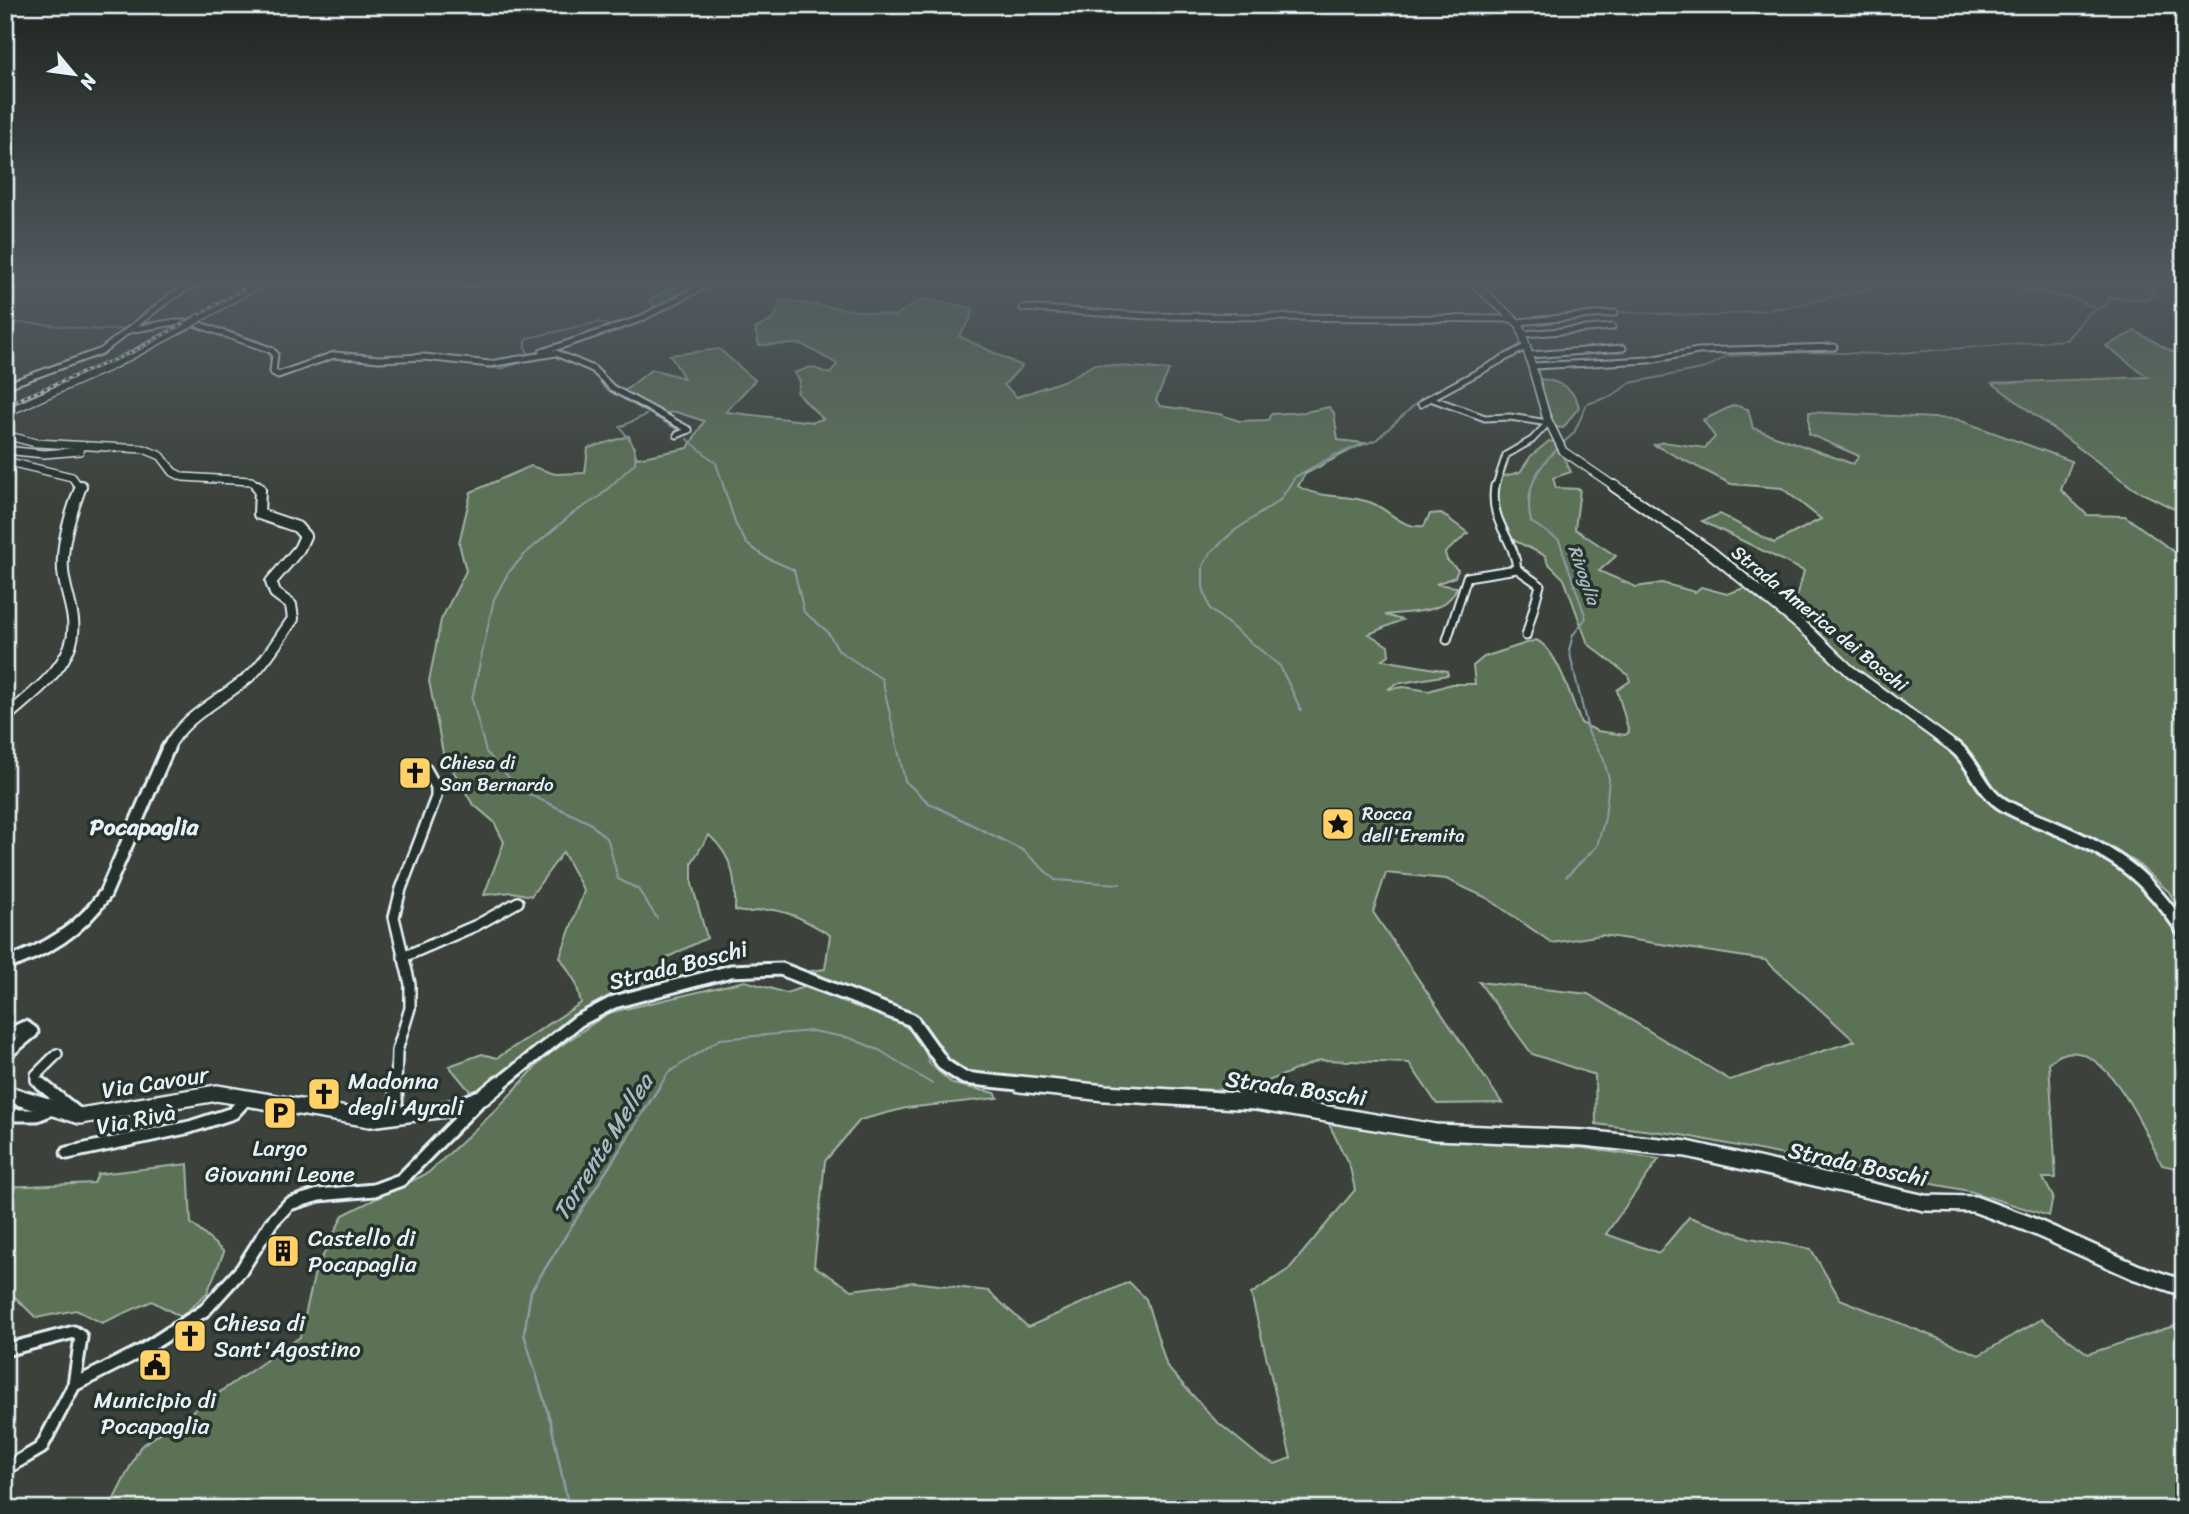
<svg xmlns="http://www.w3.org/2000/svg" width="2189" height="1514" font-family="Sriracha,sans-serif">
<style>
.green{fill:#5c7256;stroke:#a2b2a7;stroke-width:2}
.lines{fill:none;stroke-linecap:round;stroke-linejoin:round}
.stream-far1{stroke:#899ea6;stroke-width:2}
.stream{stroke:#899ea6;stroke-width:2.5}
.street-far3-casing{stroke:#e8f1f8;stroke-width:9}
.street-far2-casing{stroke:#e8f1f8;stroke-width:11}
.street-far1-casing{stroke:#e8f1f8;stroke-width:14}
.street-casing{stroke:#e8f1f8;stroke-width:17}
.secondary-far3-casing{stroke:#e8f1f8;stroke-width:10}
.secondary-far2-casing{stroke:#e8f1f8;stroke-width:14}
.secondary-far1-casing{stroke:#e8f1f8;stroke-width:17}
.secondary-casing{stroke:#e8f1f8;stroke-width:20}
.street-far3{stroke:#26332d;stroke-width:5}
.street-far2{stroke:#26332d;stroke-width:7}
.street-far1{stroke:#26332d;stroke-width:9}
.street{stroke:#26332d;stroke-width:11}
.secondary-far3{stroke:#26332d;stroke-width:7}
.secondary-far2{stroke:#26332d;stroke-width:10}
.secondary-far1{stroke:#26332d;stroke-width:11}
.secondary{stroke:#26332d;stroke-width:15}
.rail-casing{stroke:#e8f1f8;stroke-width:3.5}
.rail{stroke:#26332d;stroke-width:2;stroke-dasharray:3.5;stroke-linecap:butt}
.secondary-bridge-casing{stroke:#e8f1f8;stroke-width:10;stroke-linecap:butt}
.secondary-bridge{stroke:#26332d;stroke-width:7}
.labels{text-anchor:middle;stroke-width:7;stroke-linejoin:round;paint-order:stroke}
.far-water-label{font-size:18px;font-style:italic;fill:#a8bac1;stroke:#26332d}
.street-label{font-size:19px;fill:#e8f1f8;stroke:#26332d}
.poi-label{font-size:19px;fill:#e8f1f8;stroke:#26332d;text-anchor:start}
.quarter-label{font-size:23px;font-weight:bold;fill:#e8f1f8;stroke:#26332d}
.near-street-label{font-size:23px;fill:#e8f1f8;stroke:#26332d}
.near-poi-label{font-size:23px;fill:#e8f1f8;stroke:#26332d;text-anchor:start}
.near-water-label{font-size:24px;font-style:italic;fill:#a8bac1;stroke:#26332d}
</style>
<rect width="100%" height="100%" fill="#3c423b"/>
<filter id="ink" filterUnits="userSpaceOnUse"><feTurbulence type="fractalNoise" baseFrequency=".0143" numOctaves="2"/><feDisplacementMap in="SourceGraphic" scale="14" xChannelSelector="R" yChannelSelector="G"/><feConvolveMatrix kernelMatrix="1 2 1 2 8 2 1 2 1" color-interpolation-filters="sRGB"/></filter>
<g filter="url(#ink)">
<!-- green -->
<g class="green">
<path d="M681,282h26l-52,25 -6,-7z"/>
<path d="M923,299l50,9 -3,12 -11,16 63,30 -18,19 13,12 51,-18 27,-15 74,6 -13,30 4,6 59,8 20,7 29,-1 3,-6 34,-2 24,-5 5,6 4,27 26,3 -59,31 -7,12c22,14 50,7 74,17 19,8 30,26 52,23l6,-12 11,-1 27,20 -23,20 2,7 11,10 -3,7 -19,7 21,3c-11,29 -48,24 -72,28l17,5 -33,14 19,12 1,9 -7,5 65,11 1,4 -52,9 -8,5 16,-2 25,4 22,-7h24l-2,-18 11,-9 52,-17c22,9 36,62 45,83l16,8 28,4 4,-3 -12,-42 13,-9 -2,-6 -40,-31 -24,-65 -17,-17 -1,-6 -33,-16 -16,-22 -2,-28 5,-13 20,-5 11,-16 18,-15 6,1 16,30 -18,6 3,10 24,1 -5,40 41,27 -17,15 37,16 26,-4 33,9 6,-5 26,7 20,-7 215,171 15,25 71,46 86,45 37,44 13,22v230l-22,-5c-15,-30 -55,-125 -99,-111 -4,1 -10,6 -14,8l7,116h-13l10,19 -4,19 -80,-25 -293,-57 -80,-10 -1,-49 -63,-21 -53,-72 109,12 142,86 125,-39 -90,-81 -163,-25 -50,8 -65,-45 -41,-19 -60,-6 -13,39 129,191 -65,1 -28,-41 -89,-3 -74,30 -165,-3 -100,-10 -26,-10 -34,-48 -110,-48 14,-2 5,-34c-19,-11 -35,-22 -57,-25 -14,-2 -24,6 -38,0 1,-32 -2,-53 -26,-75l-17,27v22l15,54 -41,20 10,22 -125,56 -77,60 -25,-30 33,-12 15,4 84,-55 -5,-20 -16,-26 24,-66 -21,-39 -32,44 -19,-4 -28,3 20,-53 -10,-20 -22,-19 -29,-50 -14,-72 12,-61 25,-49 -7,-28 12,-51 60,-26 24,8 30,-1 3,-25 41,-12 8,22 51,-10 16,-27 -28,-9 -19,2 -34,-22 29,-23 32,9 -14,-23 49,-6 36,31 -29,32 87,10 10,-3 -26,-26 3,-12 -6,-8 17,-6 19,7 7,-10 -36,-20 -42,1 -4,-16 19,-10 7,-19 113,16z"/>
<path d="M2135,331l49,27v156l-50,-25 -142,-106 156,-6 -42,-31z"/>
<path d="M1539,379c18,1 36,9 40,28l-16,21 -9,-1z"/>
<path d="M1734,405l14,4 5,19 100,36 6,-8 -50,-22v-22l147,7 116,42 -11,29 26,25 38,1 59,43v358l-15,-25 -33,-30 -46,-25 -69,-26 -28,-19 -31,-42 -107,-80 -62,-58 11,-41 -102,-50 18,-7 54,29 47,-24 -39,-31 -51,-4 -77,-39 9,-3 42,6 10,-11 -12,-17z"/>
<path d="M745,981l41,12 18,-6 90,31 26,20 10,26 23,20 42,9 3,5 -92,10 -46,12 -35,41 -11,105 38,24 62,-8 74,9 40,36 101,-45 17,17 21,68 48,53 45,37 15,7 16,-6 -40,-164 38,-25 66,-79 -5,-23 -22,-45 92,16 164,10 75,11 -53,75 53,19 30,-36 61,21 61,11 29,50 139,56 63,-36 46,35 95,-31 1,186h-2075l31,-62 160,-110 15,-65 28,-57 85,-42 68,-63 49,-53 63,-44z"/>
<path d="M188,1164l3,59 33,29 -17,41 -26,24 -29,-16 -50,22 -26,-13 -40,8 -21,-21 -10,4v-114l89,-4 4,-9z"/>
</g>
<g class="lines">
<!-- stream-far1 -->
<g class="stream-far1">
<path d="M1988,282l86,17 21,8"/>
<path d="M1619,312l92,4 79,-9 109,-25"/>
<path d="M199,322l63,20 4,5"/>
<path d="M5,324c42,-5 81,11 123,4"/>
<path d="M1511,350l11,-7"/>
<path d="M268,352l3,11"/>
<path d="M529,355l-4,-8 2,-9 73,-16 10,4"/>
<path d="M467,364l33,5 26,-8"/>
<path d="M581,366l13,8"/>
<path d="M598,378l6,10 78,44"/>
<path d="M646,415l-26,12 15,20v16l-36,34 -27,17 -46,39 -18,20 -14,26 -22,100 14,53 34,38 70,33 18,17 10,39 20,10 19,29"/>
<path d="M687,439l29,24 20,62 11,19 18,13 29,13 10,42 23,19 12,20 43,28 23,102 24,22 95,48 31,29 65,4"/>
<path d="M1563,443l11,-10 13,-29 25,-8 18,-13 76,-15 21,-12 78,-4 81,2 180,-14 24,-28 16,-7 3,-7 40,1 4,-6 -16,-11"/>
<path d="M1559,447c-23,21 -35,44 -28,75l28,18 27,78 -13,17 -4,15 20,84 14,23 6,22 -4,39 -8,28 -31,31"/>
<path d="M1301,710l-21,-44 -70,-57 -7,-22v-21l8,-14 23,-21 46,-31 15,-23 40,-22 41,-15 45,-41 69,-36"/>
<path d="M660,1086l8,-13 52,-34 92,-8 38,7 31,13 51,33"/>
</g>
<!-- stream -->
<path class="stream" d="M569,1509l-18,-86 -27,-89 7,-43 130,-207"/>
<defs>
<g id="street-far3">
<path d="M463,284l18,-2"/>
<path d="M1023,308l125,8 367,3"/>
<path d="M1519,322l96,-9"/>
<path d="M129,330l40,-7h25l77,27 4,4 -2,18 5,3 56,-20 45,4 45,-2 66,7 66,-11 37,16 19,19 77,42"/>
<path d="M1524,334l88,-7"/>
<path d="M1527,346l-97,52 55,20 25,-1 38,6"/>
<path d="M542,352l96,-32 73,-38"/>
<path d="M1530,355l93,-7"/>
<path d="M1533,366l116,-6 49,-9 136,-4"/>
<path d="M5,386l97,-35 70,-55 27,-14"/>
<path d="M1421,404l9,-6"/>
<path d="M677,435l12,-5"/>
<path d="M1495,488l11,-33 26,-15 16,-17"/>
</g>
<g id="street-far2">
<path d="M1517,569l23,16 -14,51"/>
<path d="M1447,640l20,-63 50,-8c-3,-32 -28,-46 -22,-83"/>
</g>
<g id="street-far1">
<path d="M5,904v8"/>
<path d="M403,957l74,-32 41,-23"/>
<path d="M43,1086l-7,-6v-5l21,-21"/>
<path d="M396,1086l1,-35 13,-43v-24l-16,-67 7,-28 35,-92v-10l-10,-18"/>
</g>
<g id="street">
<path d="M41,1084l37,30"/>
<path d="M5,1115h32l15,-6"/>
<path d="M396,1116v-32"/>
<path d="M67,1153l123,-26 43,-14 14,-15"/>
<path d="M5,1350l69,-18 7,5 -7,48 -33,63 -36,21"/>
<path d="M74,1385l69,-35 62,-40 37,-41 29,-46 18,-19 30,-9 55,-5 27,-10 76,-77"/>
</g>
<g id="secondary-far3">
<path d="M1472,282l48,43 26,91 17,35 54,37"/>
<path d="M198,319l63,-37"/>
<path d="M5,413l106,-47 79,-42"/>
<path d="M5,435l31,8 108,6 17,7 12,16 10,5 68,4 8,7"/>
<path d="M5,450l39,4 36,-3"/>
<path d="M5,461l67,16 8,11"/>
</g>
<g id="secondary-far2">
<path d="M1614,486l95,65 100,81 41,39 108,79"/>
<path d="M5,718c23,-21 54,-42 65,-72 10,-26 -5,-50 -7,-75 -2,-29 8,-58 18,-85"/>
<path d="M167,750c16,-35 56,-50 84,-75 16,-15 29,-38 42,-56l-2,-14 -16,-12 -4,-11 28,-33 6,-13 -8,-9 -38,-13 1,-25 -3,-3"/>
</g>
<g id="secondary-far1">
<path d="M1956,748c19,16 25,43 48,57 16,10 37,16 54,24 59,25 91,49 126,103"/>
<path d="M5,964c42,-14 74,-33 100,-70l63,-146"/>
<path d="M5,1036l20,-9 7,5 -27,22"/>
<path d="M497,1086l81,-65 36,-19 117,-31 50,-2 131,51 32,45 20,13 72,8"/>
</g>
<g id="secondary">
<path d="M1020,1084l85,9 150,9 180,30 149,6 103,11 238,54 49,1 52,19 110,49 48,16"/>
<path d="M5,1093l75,23 137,-23 153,26 83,-11 30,-11 16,-13"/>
</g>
</defs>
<!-- street-far3 casing -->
<use href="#street-far3" class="street-far3-casing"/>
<!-- street-far2 casing -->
<use href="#street-far2" class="street-far2-casing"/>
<!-- street-far1 casing -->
<use href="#street-far1" class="street-far1-casing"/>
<!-- street casing -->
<use href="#street" class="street-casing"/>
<!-- secondary-far3 casing -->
<use href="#secondary-far3" class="secondary-far3-casing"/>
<!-- secondary-far2 casing -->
<use href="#secondary-far2" class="secondary-far2-casing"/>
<!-- secondary-far1 casing -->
<use href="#secondary-far1" class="secondary-far1-casing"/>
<!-- secondary casing -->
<use href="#secondary" class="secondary-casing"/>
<!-- street-far3 -->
<use href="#street-far3" class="street-far3"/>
<!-- street-far2 -->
<use href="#street-far2" class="street-far2"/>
<!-- street-far1 -->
<use href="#street-far1" class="street-far1"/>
<!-- street -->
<use href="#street" class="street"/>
<!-- secondary-far3 -->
<use href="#secondary-far3" class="secondary-far3"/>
<!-- secondary-far2 -->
<use href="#secondary-far2" class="secondary-far2"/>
<!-- secondary-far1 -->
<use href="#secondary-far1" class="secondary-far1"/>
<!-- secondary -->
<use href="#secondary" class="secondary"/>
<defs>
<path id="rail" d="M5,405l130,-54 121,-69"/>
</defs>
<!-- rail casing -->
<use href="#rail" class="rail-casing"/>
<!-- rail -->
<use href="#rail" class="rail"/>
<defs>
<path id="secondary-bridge" d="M190,324l8,-5"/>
</defs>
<!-- secondary-bridge casing -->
<use href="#secondary-bridge" class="secondary-bridge-casing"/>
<!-- secondary-bridge -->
<use href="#secondary-bridge" class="secondary-bridge"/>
</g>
</g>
<!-- sky -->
<linearGradient id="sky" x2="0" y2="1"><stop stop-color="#212420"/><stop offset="0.57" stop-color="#505a60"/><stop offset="1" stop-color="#505a60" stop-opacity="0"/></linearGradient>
<rect width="2189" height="494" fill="url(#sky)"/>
<!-- icons -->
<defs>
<symbol id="church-square" viewBox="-11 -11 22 22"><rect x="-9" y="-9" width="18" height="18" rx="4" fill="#ffd166" stroke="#26332d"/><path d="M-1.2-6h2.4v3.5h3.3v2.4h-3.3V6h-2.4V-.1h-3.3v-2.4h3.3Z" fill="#111"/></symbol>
<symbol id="sight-square" viewBox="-11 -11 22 22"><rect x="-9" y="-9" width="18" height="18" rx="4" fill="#ffd166" stroke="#26332d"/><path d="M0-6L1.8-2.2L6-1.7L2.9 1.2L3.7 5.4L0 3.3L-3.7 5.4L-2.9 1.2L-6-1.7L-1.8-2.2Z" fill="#111"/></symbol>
<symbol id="parking-square" viewBox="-11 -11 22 22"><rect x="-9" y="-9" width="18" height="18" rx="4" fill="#ffd166" stroke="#26332d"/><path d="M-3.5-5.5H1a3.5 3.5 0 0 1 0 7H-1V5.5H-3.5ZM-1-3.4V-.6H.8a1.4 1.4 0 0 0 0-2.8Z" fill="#111"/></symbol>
<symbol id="building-square" viewBox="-11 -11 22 22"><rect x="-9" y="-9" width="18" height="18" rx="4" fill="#ffd166" stroke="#26332d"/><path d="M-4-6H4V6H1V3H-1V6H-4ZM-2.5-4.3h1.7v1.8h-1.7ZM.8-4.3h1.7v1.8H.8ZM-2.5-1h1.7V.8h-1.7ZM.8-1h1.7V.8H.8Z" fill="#111"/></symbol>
<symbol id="civic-square" viewBox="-11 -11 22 22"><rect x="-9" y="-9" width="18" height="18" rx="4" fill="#ffd166" stroke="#26332d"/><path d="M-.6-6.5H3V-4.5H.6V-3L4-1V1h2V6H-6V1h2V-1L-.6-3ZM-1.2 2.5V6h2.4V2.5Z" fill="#111"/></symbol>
</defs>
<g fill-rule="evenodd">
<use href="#church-square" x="396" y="754" width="38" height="38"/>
<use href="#sight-square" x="1319" y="805" width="38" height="38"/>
<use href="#church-square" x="305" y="1075" width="38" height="38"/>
<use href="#parking-square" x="261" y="1094" width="38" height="38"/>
<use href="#building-square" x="264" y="1232" width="38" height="38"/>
<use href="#church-square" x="171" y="1317" width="38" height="38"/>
<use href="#civic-square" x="136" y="1346" width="38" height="38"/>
</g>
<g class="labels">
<!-- far-water labels -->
<g class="far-water-label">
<text transform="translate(1584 575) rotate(71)" y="6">Rivoglia</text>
</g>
<!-- street labels -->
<g class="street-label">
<text transform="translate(1820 618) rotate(39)" y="7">Strada America dei Boschi</text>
</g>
<!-- poi labels -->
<g class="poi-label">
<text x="440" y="769">Chiesa di<tspan x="440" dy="22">San Bernardo</tspan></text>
<text x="1362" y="820">Rocca<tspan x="1362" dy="22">dell'Eremita</tspan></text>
</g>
<!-- quarter labels -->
<g class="quarter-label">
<text x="144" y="835">Pocapaglia</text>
</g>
<!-- near-street labels -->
<g class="near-street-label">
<text transform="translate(678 965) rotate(-14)" y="8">Strada Boschi</text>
<text transform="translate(155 1082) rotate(-9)" y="8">Via Cavour</text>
<text transform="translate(1296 1088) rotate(8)" y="8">Strada Boschi</text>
<text transform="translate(136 1119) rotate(-11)" y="8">Via Rivà</text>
<text transform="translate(1858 1164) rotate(12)" y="8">Strada Boschi</text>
</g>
<!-- near-poi labels -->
<g class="near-poi-label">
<text x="348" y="1089">Madonna<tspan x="348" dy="26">degli Ayrali</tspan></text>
<text x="280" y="1156" text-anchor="middle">Largo<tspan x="280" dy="26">Giovanni Leone</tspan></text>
<text x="308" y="1246">Castello di<tspan x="308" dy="26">Pocapaglia</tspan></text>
<text x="214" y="1331">Chiesa di<tspan x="214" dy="26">Sant'Agostino</tspan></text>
<text x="155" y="1408" text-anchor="middle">Municipio di<tspan x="155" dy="26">Pocapaglia</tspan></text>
</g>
<!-- near-water labels -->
<g class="near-water-label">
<text transform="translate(603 1147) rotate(-58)" y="8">Torrente Mellea</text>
</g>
</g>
<!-- margin -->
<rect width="2189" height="1514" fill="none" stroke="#26332d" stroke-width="28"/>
<rect x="14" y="14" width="2161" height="1486" fill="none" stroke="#e8f1f8" stroke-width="2.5" filter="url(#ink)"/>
<!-- north arrow -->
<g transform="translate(74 74) rotate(119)" stroke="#26332d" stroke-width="5" paint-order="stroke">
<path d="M0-5L12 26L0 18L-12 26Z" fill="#e8f1f8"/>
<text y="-10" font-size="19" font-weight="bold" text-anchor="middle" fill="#e8f1f8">N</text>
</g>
</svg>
